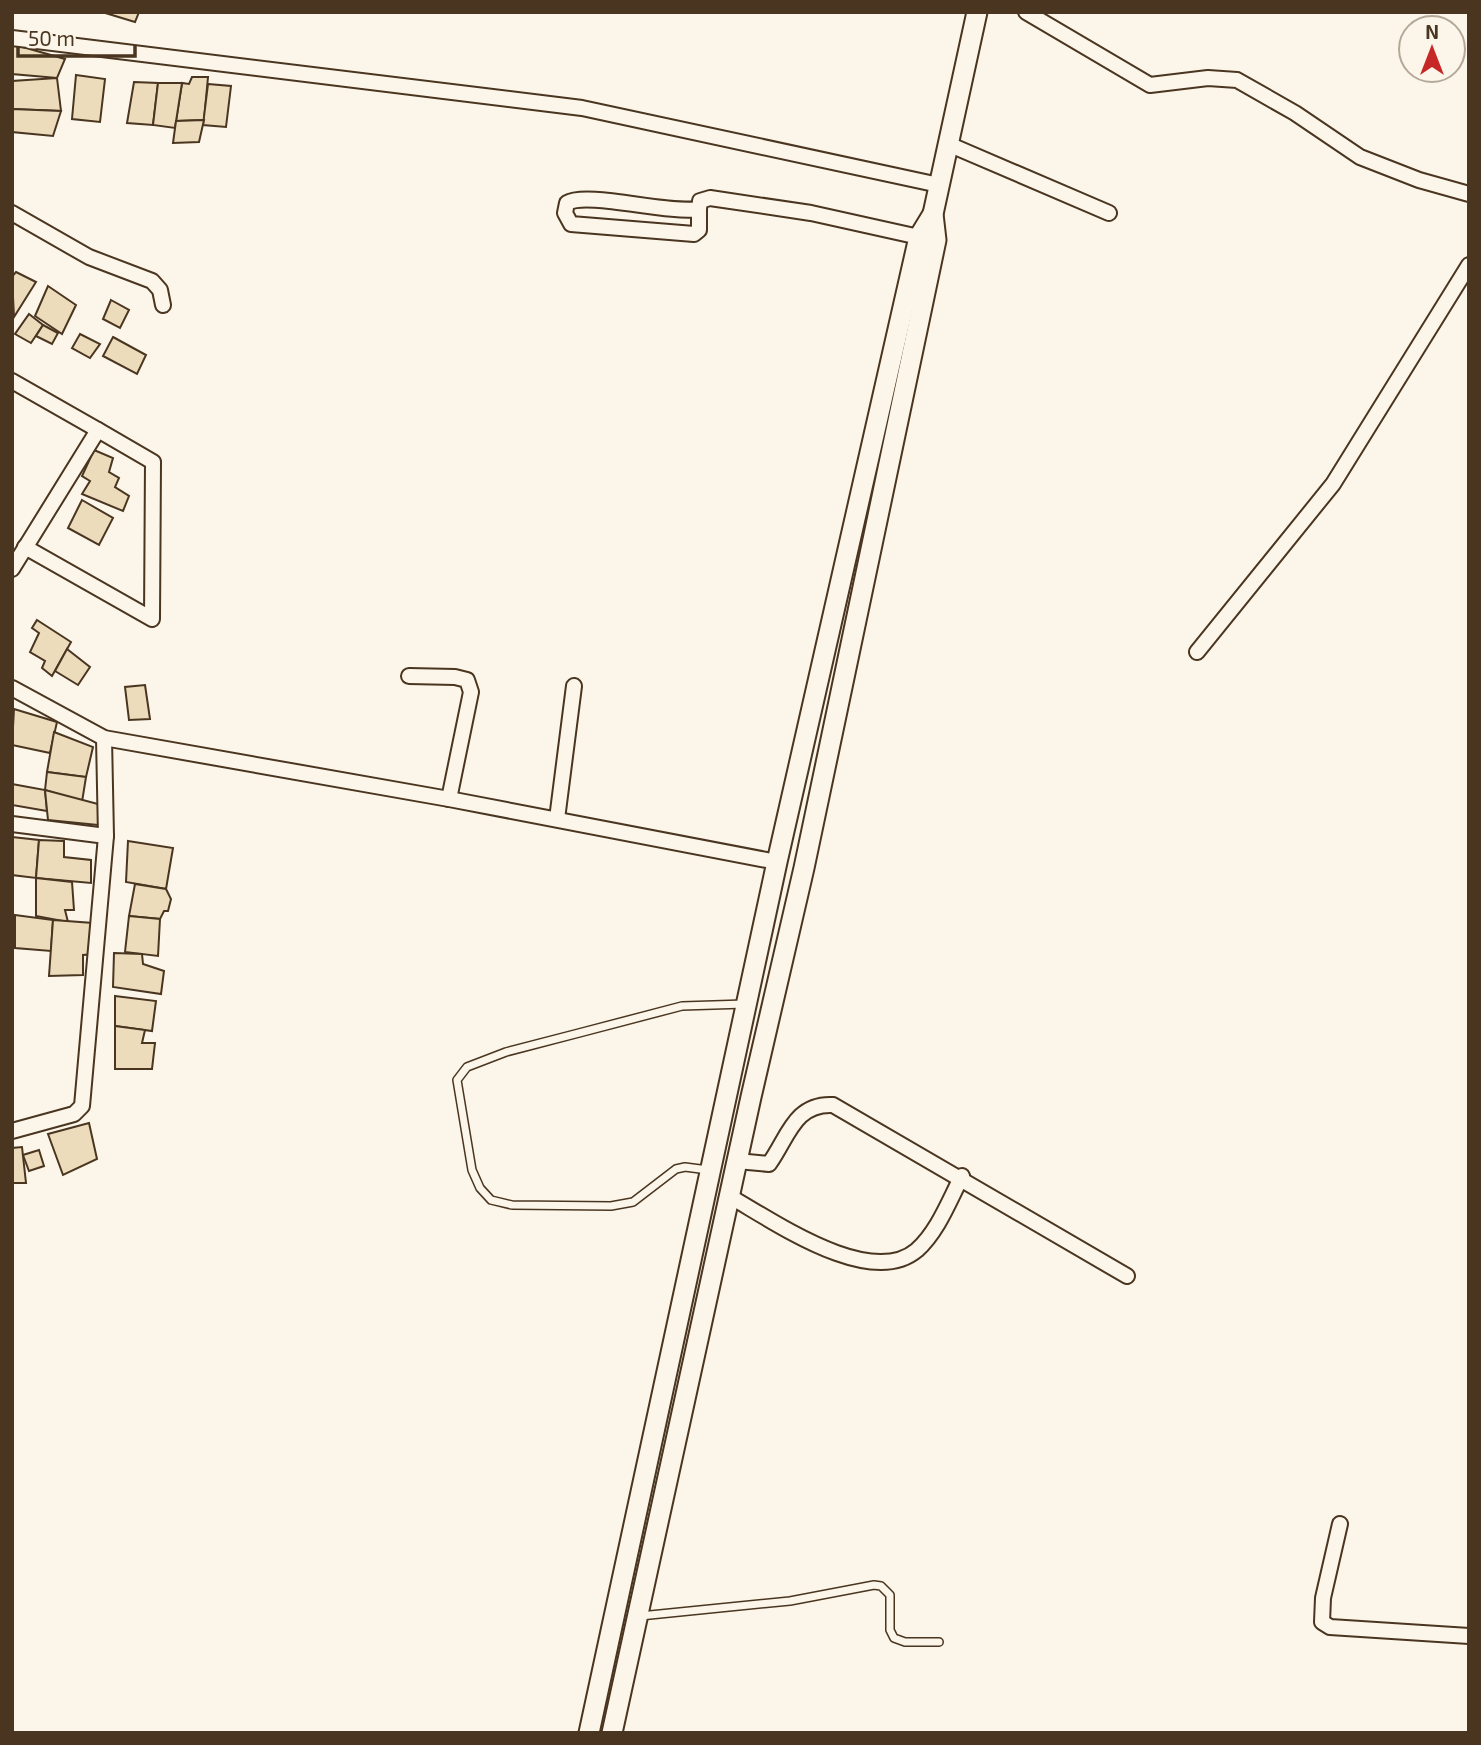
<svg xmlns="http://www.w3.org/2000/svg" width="1481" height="1745" font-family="'Exo 2',sans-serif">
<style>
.building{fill:#ecdcbc;stroke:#4a3520;stroke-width:2}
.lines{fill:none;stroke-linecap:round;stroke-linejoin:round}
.service-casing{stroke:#4a3520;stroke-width:10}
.minor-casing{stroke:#4a3520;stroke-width:18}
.secondary-casing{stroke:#4a3520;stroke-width:23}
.service{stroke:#fbf6e9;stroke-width:7}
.minor{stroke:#fbf6e9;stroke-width:14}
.secondary{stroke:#fbf6e9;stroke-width:19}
</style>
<rect width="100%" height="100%" fill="#fbf6e9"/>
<!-- building -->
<g class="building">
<path d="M102,12h37l-4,10z"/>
<path d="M12,44l53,15 -8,19 -45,-4z"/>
<path d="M76,75l29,4 -5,43 -28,-3z"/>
<path d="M192,77h16l-4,43 -28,1 6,-38 7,1z"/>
<path d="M57,78l4,33 -49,-2v-28z"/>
<path d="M134,82l24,1 -5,42 -26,-2z"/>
<path d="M158,83h24l-7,45 -22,-3z"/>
<path d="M208,84l23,2 -5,41 -23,-2z"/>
<path d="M12,109l49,2 -8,25 -41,-4z"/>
<path d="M204,120l-5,22 -26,1 3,-22z"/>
<path d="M16,272l20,10 -22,35 -2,-40z"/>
<path d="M48,286l28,19 -14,29 -27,-18z"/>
<path d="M111,300l18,10 -9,18 -17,-9z"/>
<path d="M29,314l14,11 -12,18 -16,-9z"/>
<path d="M43,325l15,8 -6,11 -16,-8z"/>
<path d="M80,334l20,10 -10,14 -18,-10z"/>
<path d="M113,337l33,18 -9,19 -34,-18z"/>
<path d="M94,450l19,8 -4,14 10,6 -4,9 14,9 -6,15 -41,-17 8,-13 -8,-5z"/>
<path d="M82,500l31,18 -14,27 -31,-17z"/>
<path d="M37,620l34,22 -19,34 -10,-8 3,-7 -15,-9 9,-19 -7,-5z"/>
<path d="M67,649l23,18 -12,18 -23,-14z"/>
<path d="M145,685l5,34 -21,1 -4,-33z"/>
<path d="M14,709l43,13 -7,31 -38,-8z"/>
<path d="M54,732l39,15 -7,30 -39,-5z"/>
<path d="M47,772l39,5 -4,25 -37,-12z"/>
<path d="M12,784l33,6 2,21 -35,-6z"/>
<path d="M45,790l53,14v21l-50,-5z"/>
<path d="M12,837l27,3 -3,38 -24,-3z"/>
<path d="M39,840l25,1v16l27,3v23l-55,-5z"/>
<path d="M128,841l45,7 -7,41 -40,-7z"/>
<path d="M36,878l36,4 2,28h-9l3,12 -32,-6z"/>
<path d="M135,884l31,5 5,10 -3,12h-4l-4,8 -31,-3z"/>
<path d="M15,915l38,5 -2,31 -36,-3z"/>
<path d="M129,916l31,3 -2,37 -33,-4z"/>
<path d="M53,920l40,3 3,31 -13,1v20l-34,1z"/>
<path d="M114,953l28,1 1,10 21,7 -3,23 -48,-7z"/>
<path d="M115,996l41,5 -4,30 -37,-5z"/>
<path d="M115,1026l30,4 -3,13h13l-3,26h-37z"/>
<path d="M89,1123l8,36 -34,16 -15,-41z"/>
<path d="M22,1147l4,36h-14v-35z"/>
<path d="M39,1150l5,16 -15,5 -6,-16z"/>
</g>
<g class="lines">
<defs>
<g id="service">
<path d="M708,1170l-23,-3 -9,2 -43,33 -22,4 -99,-1 -21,-5 -11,-12 -8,-18 -15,-90 10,-13 39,-15 73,-19 103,-27 63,-2"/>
<path d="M640,1616l150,-15 84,-16 7,1 9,9v35l4,8 11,4h34"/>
</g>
<g id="minor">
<path d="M1026,12l124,73 58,-7 29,2 58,33 65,44 59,23 50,14"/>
<path d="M12,38l570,70 357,77"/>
<path d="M948,144l161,69"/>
<path d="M699,209v21l-5,4 -123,-10 -6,-11 2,-10c20,-12 100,11 132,6l1,-8 10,-3 101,15 108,24"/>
<path d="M12,213l77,44 63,24 8,9 3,15"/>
<path d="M12,381l86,49 -86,139"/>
<path d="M25,547l127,72 1,-157 -55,-32"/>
<path d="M1197,652l136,-168 136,-219"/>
<path d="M409,676l46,1 12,3 4,12 -22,107"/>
<path d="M12,688l92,50 345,61 328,63"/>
<path d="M557,819l17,-133"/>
<path d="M12,824l94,12"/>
<path d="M12,1131l62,-17 8,-8 24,-270 -2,-98"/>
<path d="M737,1161l32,3c19,-26 25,-61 64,-59l294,171"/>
<path d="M729,1196c43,24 141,94 188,54 21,-19 32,-49 45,-74"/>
<path d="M1340,1524l-17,74 -1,24 8,5 139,9"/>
</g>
<g id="secondary">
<path d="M589,1733l188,-871 142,-625 14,-23"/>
<path d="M612,1733l139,-636 53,-229 132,-628 -3,-26 44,-202"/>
</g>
</defs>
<!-- service casing -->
<use href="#service" class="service-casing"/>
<!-- minor casing -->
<use href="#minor" class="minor-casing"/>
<!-- secondary casing -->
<use href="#secondary" class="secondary-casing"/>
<!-- service -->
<use href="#service" class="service"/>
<!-- minor -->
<use href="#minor" class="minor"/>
<!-- secondary -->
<use href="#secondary" class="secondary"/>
</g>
<!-- border -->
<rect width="1481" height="1745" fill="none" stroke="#4a3520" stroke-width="28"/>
<!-- north arrow -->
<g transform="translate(1432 49)"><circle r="33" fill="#fbf6e9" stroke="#b4a999" stroke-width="2"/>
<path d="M0-5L12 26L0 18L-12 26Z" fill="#c62828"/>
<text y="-10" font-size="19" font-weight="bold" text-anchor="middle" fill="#4a3520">N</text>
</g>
<!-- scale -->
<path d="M18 46v10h117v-10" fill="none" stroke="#4a3520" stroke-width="3.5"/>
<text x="28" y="46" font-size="21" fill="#4a3520" stroke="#fbf6e9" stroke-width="5" paint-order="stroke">50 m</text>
</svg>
